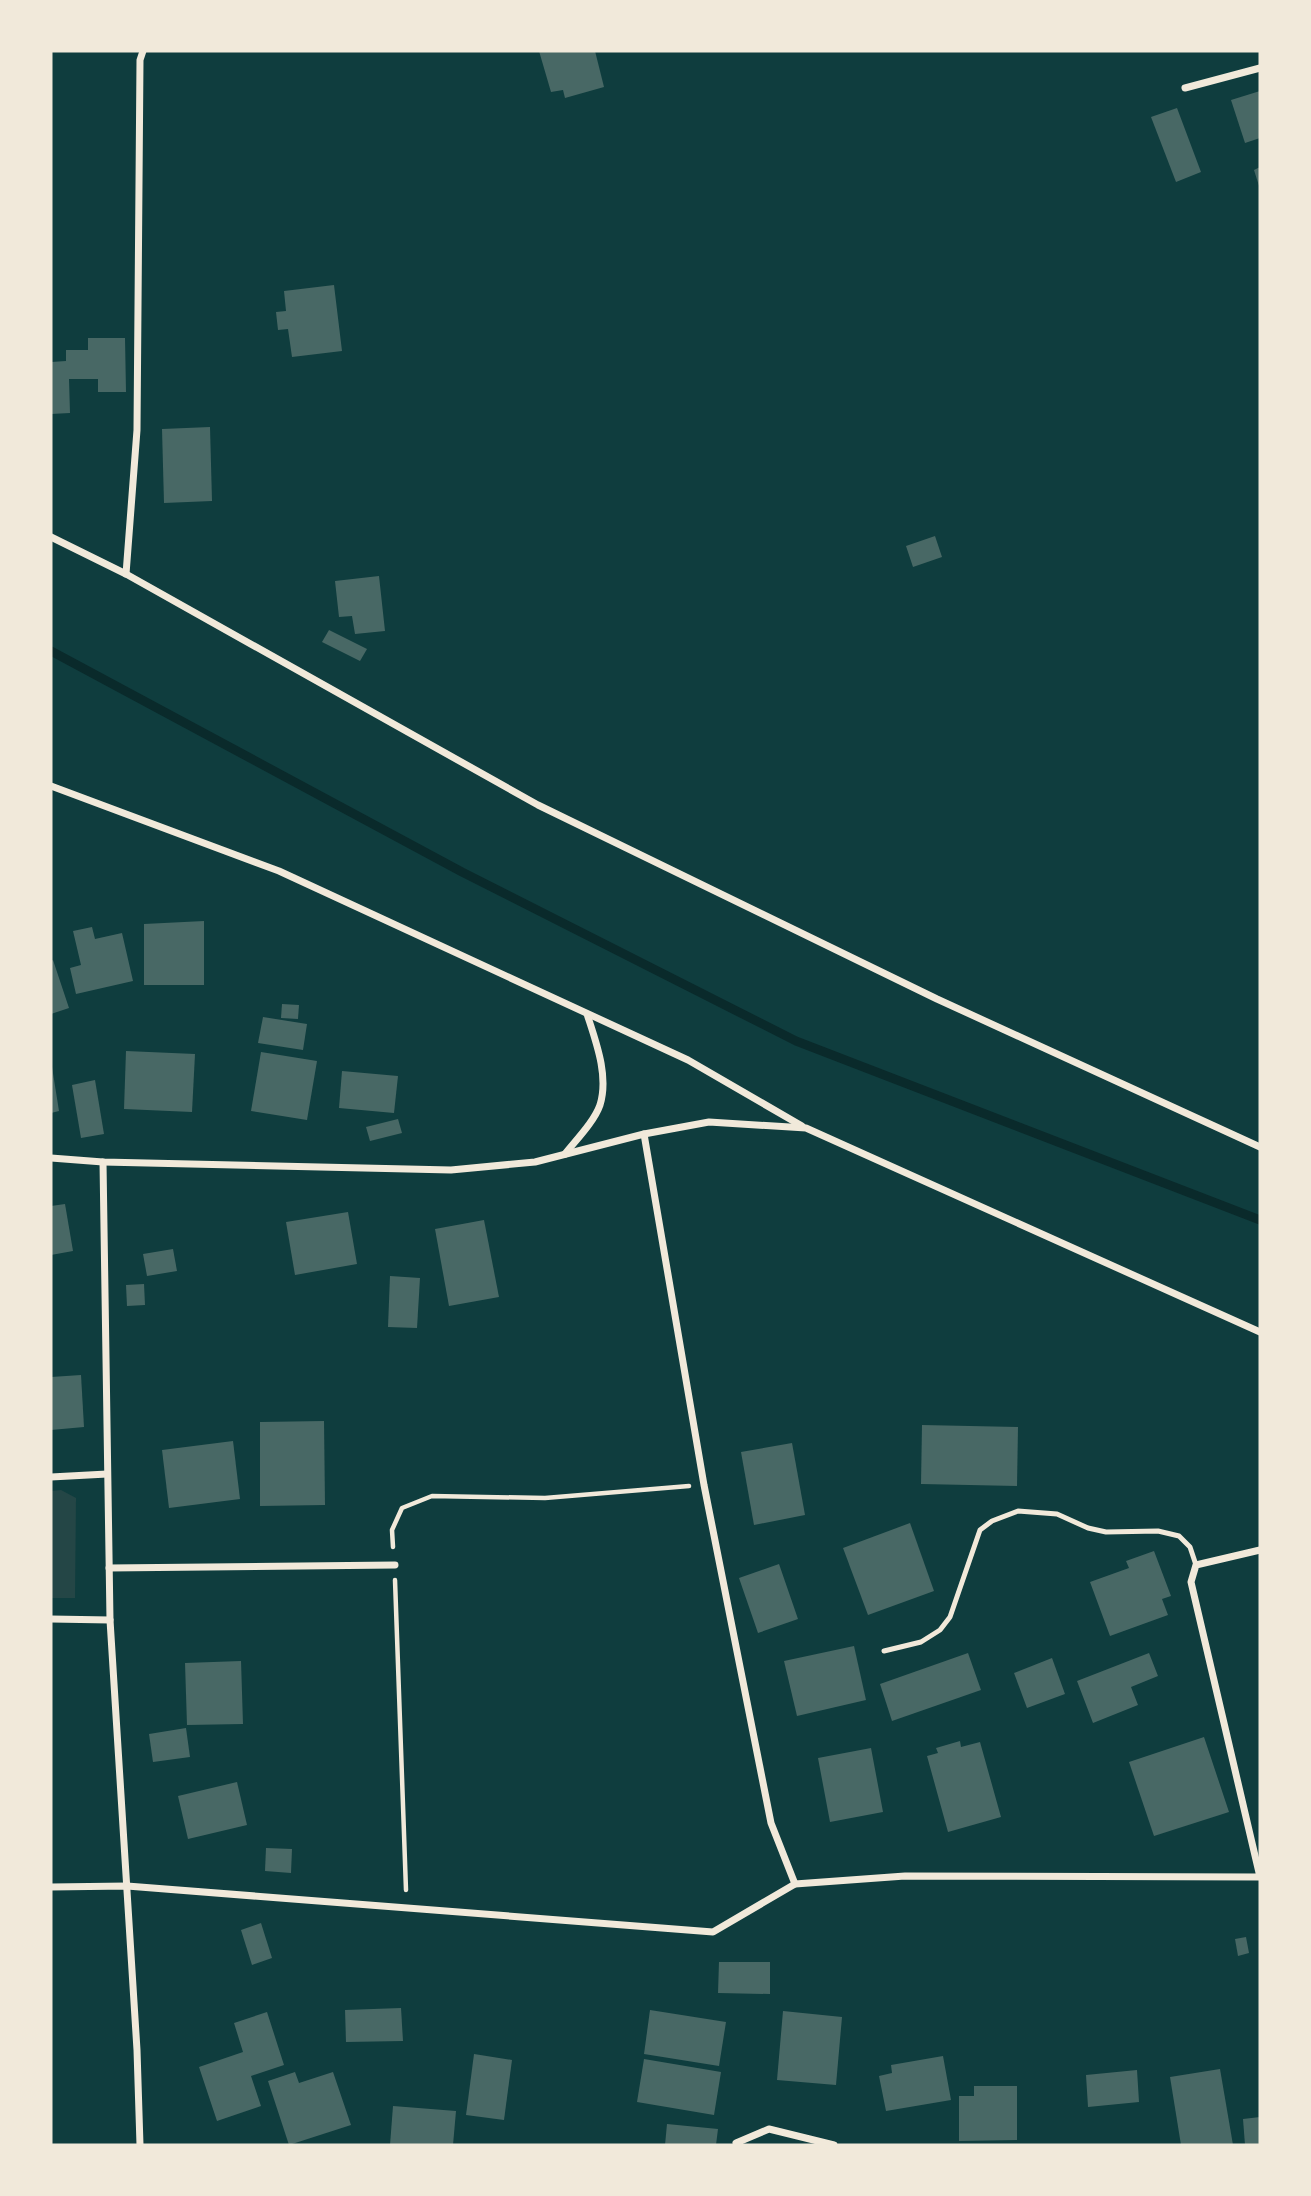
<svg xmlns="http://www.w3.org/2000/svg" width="1311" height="2196" font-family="Figtree,sans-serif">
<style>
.green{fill:#244646}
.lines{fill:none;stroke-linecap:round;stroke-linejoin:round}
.stream{stroke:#0a2a2b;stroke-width:9}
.building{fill:#486865}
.path{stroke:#f1e9da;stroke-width:4.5}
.service{stroke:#f1e9da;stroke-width:5}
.minor{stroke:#f1e9da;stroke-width:7}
</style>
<rect width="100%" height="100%" fill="#0f3d3e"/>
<!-- green -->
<path class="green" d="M61,1490l15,8 -1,100h-24v-107z"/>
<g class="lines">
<!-- stream -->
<path class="stream" d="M51,651l411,221 334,169 464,179"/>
</g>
<!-- building -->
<g class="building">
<path d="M539,51h56l9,36 -39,11 -2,-8 -12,2z"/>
<path d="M1260,91v47l-15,5 -14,-43z"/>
<path d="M1177,108l24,64 -25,10 -25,-65z"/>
<path d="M1260,167v22l-6,-19z"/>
<path d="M334,285l8,66 -50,6 -4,-28 -10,1 -2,-18 10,-1 -2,-20z"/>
<path d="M88,338h37l1,54h-28v-13h-29l1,34 -19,1v-52l15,-1v-11h22z"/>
<path d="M210,427l2,74 -48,2 -2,-74z"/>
<path d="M935,536l7,21 -29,10 -7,-21z"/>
<path d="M379,576l6,55 -30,3 -3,-18 -13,1 -4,-36z"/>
<path d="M329,630l38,19 -7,12 -38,-19z"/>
<path d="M204,921v64h-60v-61z"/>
<path d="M92,927l3,12 27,-6 11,48 -57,13 -6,-26 11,-3 -8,-34z"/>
<path d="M53,960l16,48 -18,6v-53z"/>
<path d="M282,1004l17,1 -1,14 -17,-1z"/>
<path d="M263,1017l44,7 -4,26 -45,-7z"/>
<path d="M126,1051l69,3 -3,58 -68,-3z"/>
<path d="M261,1052l56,9 -10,59 -56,-9z"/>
<path d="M52,1067l7,44 -8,2v-45z"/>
<path d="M342,1071l56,5 -4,37 -55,-5z"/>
<path d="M95,1080l9,54 -23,4 -9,-53z"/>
<path d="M398,1119l4,14 -32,8 -4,-14z"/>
<path d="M65,1204l8,47 -22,4v-49z"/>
<path d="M348,1212l9,52 -62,11 -9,-53z"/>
<path d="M484,1220l15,77 -50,9 -14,-77z"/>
<path d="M173,1249l4,22 -30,5 -4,-22z"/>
<path d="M390,1276l30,2 -3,50 -29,-1z"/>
<path d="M144,1284l1,21 -18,1 -1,-21z"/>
<path d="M81,1375l3,52 -33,3v-53z"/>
<path d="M324,1421l1,84 -65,1v-84z"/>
<path d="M922,1425l96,2 -1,59 -96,-2z"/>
<path d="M233,1441l7,58 -71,9 -7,-58z"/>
<path d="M792,1443l13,72 -51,10 -13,-73z"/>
<path d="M910,1523l24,68 -66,24 -25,-67z"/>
<path d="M1154,1551l17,45 -9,3 6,16 -58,21 -20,-54 39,-14 -3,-7z"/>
<path d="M779,1564l19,55 -40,14 -19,-55z"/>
<path d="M854,1646l12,54 -69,16 -13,-55z"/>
<path d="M968,1653l13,37 -89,31 -12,-37z"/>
<path d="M1149,1653l9,23 -27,11 7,18 -45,18 -16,-42z"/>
<path d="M1052,1658l13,36 -38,14 -13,-35z"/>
<path d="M241,1661l2,63 -56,1 -2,-62z"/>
<path d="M186,1728l4,29 -37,5 -4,-28z"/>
<path d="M1204,1737l25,75 -75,24 -25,-74z"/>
<path d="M960,1741l1,6 19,-5 21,75 -53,15 -21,-76 11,-3 -2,-5z"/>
<path d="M871,1748l12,64 -53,10 -12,-64z"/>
<path d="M237,1782l10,43 -59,14 -10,-43z"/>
<path d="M266,1848l26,1 -1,24 -26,-2z"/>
<path d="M261,1923l11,35 -20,7 -11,-35z"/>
<path d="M1246,1937l3,16 -11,3 -3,-17z"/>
<path d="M719,1962h51v32l-52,-1z"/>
<path d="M401,2008l2,33 -57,1 -1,-32z"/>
<path d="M650,2010l76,12 -7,44 -75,-12z"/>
<path d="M783,2011l59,6 -6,68 -59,-5z"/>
<path d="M267,2012l17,53 -33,11 10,30 -44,15 -18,-54 44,-15 -9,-29z"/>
<path d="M474,2054l38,6 -8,60 -38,-5z"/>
<path d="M943,2056l8,44 -65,11 -7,-35 13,-3 -1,-8z"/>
<path d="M644,2059l77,13 -7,43 -77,-13z"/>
<path d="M1220,2069l13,76h-52l-11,-68z"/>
<path d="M1137,2070l2,32 -51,5 -2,-32z"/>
<path d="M295,2072l4,11 34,-11 18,53 -62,20 -21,-64z"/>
<path d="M974,2086h43v54l-58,1v-45h15z"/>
<path d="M393,2106l63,5 -3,34h-63z"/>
<path d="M1260,2117v28h-15l-2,-26z"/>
<path d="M667,2124l51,5 -2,16h-51z"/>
</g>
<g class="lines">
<!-- path -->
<g class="path">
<path d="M393,1547l-1,-17 10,-22 30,-12 113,2 144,-12"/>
<path d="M395,1580l11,310"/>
</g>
<!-- service -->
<path class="service" d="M884,1651l37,-9 19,-12 10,-13 30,-87 12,-9 26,-10 39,3 31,14 18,4 52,-1 21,5 11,11 6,18"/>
<!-- minor -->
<g class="minor">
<path d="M1185,88l75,-20"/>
<path d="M51,537l75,37 412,231 399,194 323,148"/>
<path d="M126,574l11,-144 3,-370 3,-9"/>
<path d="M51,786l228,85 409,189 114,66"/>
<path d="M644,1134l60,351 67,338 24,61"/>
<path d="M565,1154c11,-14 29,-32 35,-49 9,-29 -4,-63 -13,-91"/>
<path d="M51,1158l52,4 348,8 84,-8 109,-28 65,-12 97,6 454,204"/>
<path d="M103,1162l7,458 27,430 3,95"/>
<path d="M51,1477l56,-3"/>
<path d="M109,1568l286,-3"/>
<path d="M51,1619l59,1"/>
<path d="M51,1887l76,-1 586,46 82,-48 110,-8 355,1 -69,-295 5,-17 64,-15"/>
<path d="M736,2143l33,-14 65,16"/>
</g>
</g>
<!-- border -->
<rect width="1311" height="2196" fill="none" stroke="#f1e9da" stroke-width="105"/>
</svg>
